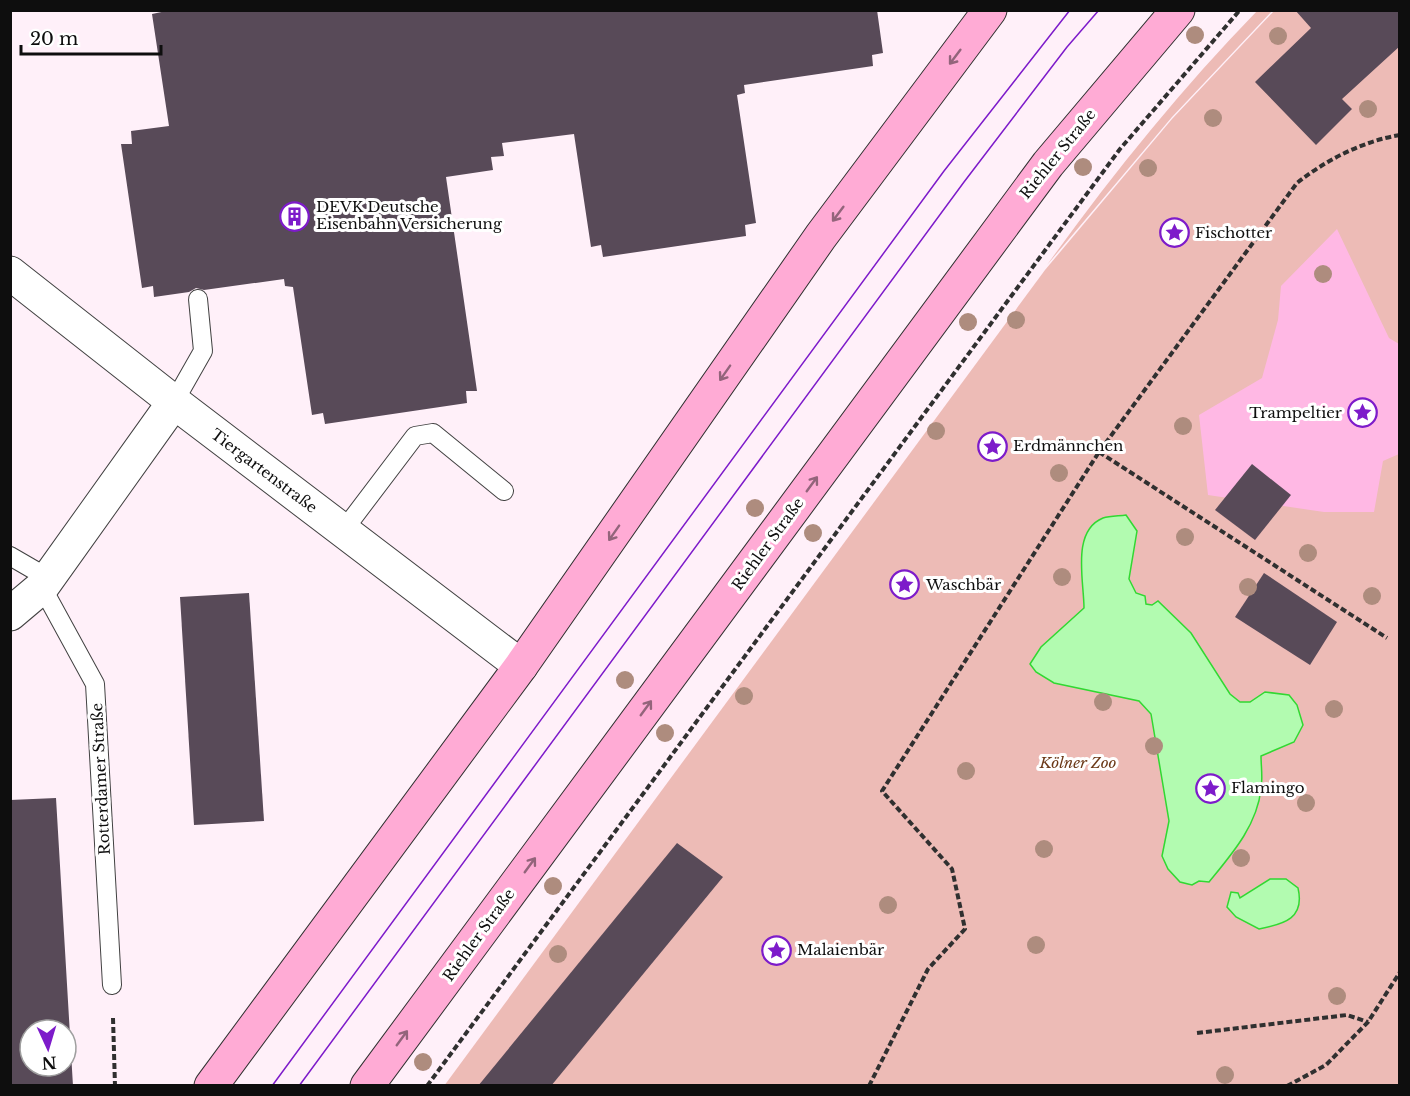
<svg xmlns="http://www.w3.org/2000/svg" width="1410" height="1096" font-family="'Libre Baskerville',serif">
<style>
.green{fill:#edbbb6}
.sand{fill:#ffb8e4}
.water{fill:#b2fbb0;stroke:#31d832;stroke-width:1.5}
.building{fill:#584a58;fill-rule:evenodd}
.lines{fill:none;stroke-linecap:round;stroke-linejoin:round}
.service-casing{stroke:#414141;stroke-width:20}
.minor-casing{stroke:#414141;stroke-width:35}
.secondary-casing{stroke:#303030;stroke-width:35}
.path{stroke:#303030;stroke-width:4;stroke-dasharray:6 3;stroke-linecap:butt}
.service{stroke:#fff;stroke-width:18}
.minor{stroke:#fff;stroke-width:33}
.secondary{stroke:#ffabd5;stroke-width:33}
.tram{stroke:#7d1bca;stroke-width:1.5}
.tree{fill:#ae8c7e}
.oneway{stroke:#93647b}
.labels{text-anchor:middle;stroke-width:6;stroke-linejoin:round;paint-order:stroke}
.street-label{font-size:15px;fill:#0e0e0e;stroke:#fff}
.poi-label{font-size:15px;fill:#0e0e0e;stroke:#fff;text-anchor:start}
.park-label{font-size:15px;font-style:italic;fill:#6c3a19;stroke:#fff}
</style>
<rect width="100%" height="100%" fill="#fff0f9"/>
<!-- green -->
<g class="green">
<path d="M1258,10l14,1 -100,106 -125,148c64,-89 134,-176 211,-255z"/>
<path d="M1274,11h125v1074l-955,1 601,-816 127,-151z"/>
</g>
<!-- sand -->
<path class="sand" d="M1337,229l52,109 10,6v110l-16,7 -9,51h-50l-116,-17 -9,-80 63,-37 16,-58 3,-34z"/>
<!-- water -->
<g class="water">
<path d="M1126,515l11,16 -8,48 7,14 9,3 1,8 6,1 6,-4 33,32 39,61 10,8h10l15,-10 24,3 8,10 6,20 -9,17 -33,14c0,10 2,22 0,33 -4,37 -30,66 -52,93l-10,-1 -7,4 -12,-3 -12,-13 -6,-13 7,-35 -18,-107 -12,-13 -85,-18 -18,-11 -6,-8 11,-17 43,-39c0,-27 -13,-77 19,-90 7,-2 16,-2 23,-3z"/>
<path d="M1270,879h16l12,9c7,30 -13,36 -39,41l-23,-12 -9,-10 4,-15 7,1 2,5z"/>
</g>
<!-- building -->
<g class="building">
<path d="M171,10h706l6,43 -11,2 1,11 -129,19 1,8 -8,2 19,128 -11,2 1,11 -143,21 -2,-12 -10,2 -17,-113 -72,9 2,13 -13,1 2,13 -47,7 31,214h-11l1,12 -142,21 -2,-11 -11,2 -19,-128 -8,-1 -1,-7 -80,11 -8,-2 -7,4 -35,5 -1,-11 -11,2 -21,-144h11l-1,-13 38,-5 -17,-112z"/>
<path d="M1295,10h105v36l-58,53 10,10 -36,36 -61,-63 56,-54z"/>
<path d="M1252,464l39,31 -36,45 -40,-30z"/>
<path d="M1264,573l73,49 -27,43 -75,-48z"/>
<path d="M249,593l15,228 -70,4 -14,-228z"/>
<path d="M56,798l17,288h-63v-286zM30,1030h36v36h-36z"/>
<path d="M677,843l46,34 -172,209h-73z"/>
</g>
<g class="lines">
<defs>
<g id="service">
<path d="M174,402l29,-51 -5,-52"/>
<path d="M343,531l72,-95 18,-3 71,58"/>
<path d="M10,556l38,22"/>
<path d="M42,587l53,97 17,301"/>
</g>
<g id="minor">
<path d="M10,273l164,129 347,264"/>
<path d="M10,614l32,-27 132,-185"/>
</g>
<g id="secondary">
<path d="M211,1086l310,-420 300,-430 169,-226"/>
<path d="M367,1086l681,-922 130,-154"/>
</g>
</defs>
<!-- service casing -->
<use href="#service" class="service-casing"/>
<!-- minor casing -->
<use href="#minor" class="minor-casing"/>
<!-- secondary casing -->
<use href="#secondary" class="secondary-casing"/>
<!-- path -->
<g class="path">
<path d="M1099,452l288,186"/>
<path d="M113,1018l2,68"/>
<path d="M1197,1033l150,-18 21,7"/>
<path d="M427,1086l693,-937 120,-139"/>
<path d="M869,1086l59,-117 37,-40 -13,-60 -70,-78 217,-339 198,-269c29,-23 66,-42 103,-48"/>
<path d="M1287,1086l39,-21 42,-43 32,-50"/>
</g>
<!-- service -->
<use href="#service" class="service"/>
<!-- minor -->
<use href="#minor" class="minor"/>
<!-- secondary -->
<use href="#secondary" class="secondary"/>
<!-- tram -->
<g class="tram">
<path d="M272,1086l672,-915 126,-161"/>
<path d="M299,1086l665,-904 103,-135 32,-37"/>
</g>
</g>
<!-- trees -->
<g class="tree">
<circle cx="1195" cy="35" r="9"/>
<circle cx="1278" cy="36" r="9"/>
<circle cx="1368" cy="109" r="9"/>
<circle cx="1213" cy="118" r="9"/>
<circle cx="1083" cy="167" r="9"/>
<circle cx="1148" cy="168" r="9"/>
<circle cx="1323" cy="274" r="9"/>
<circle cx="1016" cy="320" r="9"/>
<circle cx="968" cy="322" r="9"/>
<circle cx="1183" cy="426" r="9"/>
<circle cx="936" cy="431" r="9"/>
<circle cx="1059" cy="473" r="9"/>
<circle cx="755" cy="508" r="9"/>
<circle cx="813" cy="533" r="9"/>
<circle cx="1185" cy="537" r="9"/>
<circle cx="1308" cy="553" r="9"/>
<circle cx="1062" cy="577" r="9"/>
<circle cx="1248" cy="587" r="9"/>
<circle cx="1372" cy="596" r="9"/>
<circle cx="625" cy="680" r="9"/>
<circle cx="744" cy="696" r="9"/>
<circle cx="1103" cy="702" r="9"/>
<circle cx="1334" cy="709" r="9"/>
<circle cx="665" cy="733" r="9"/>
<circle cx="1154" cy="746" r="9"/>
<circle cx="966" cy="771" r="9"/>
<circle cx="1306" cy="803" r="9"/>
<circle cx="1044" cy="849" r="9"/>
<circle cx="1241" cy="858" r="9"/>
<circle cx="553" cy="886" r="9"/>
<circle cx="888" cy="905" r="9"/>
<circle cx="1036" cy="945" r="9"/>
<circle cx="558" cy="954" r="9"/>
<circle cx="1337" cy="996" r="9"/>
<circle cx="423" cy="1062" r="9"/>
<circle cx="1225" cy="1075" r="9"/>
</g>
<!-- one-way arrows -->
<defs><path id="oneway-shaft" d="M-6 0H5M1.5-3L5.5 0L1.5 3" fill="none" stroke-width="1.6" stroke-linecap="round" stroke-linejoin="round" transform="scale(1.5)"/></defs>
<g class="oneway">
<use href="#oneway-shaft" transform="translate(955 57) rotate(127)"/>
<use href="#oneway-shaft" transform="translate(838 214) rotate(127)"/>
<use href="#oneway-shaft" transform="translate(725 373) rotate(125)"/>
<use href="#oneway-shaft" transform="translate(812 484) rotate(-54)"/>
<use href="#oneway-shaft" transform="translate(614 533) rotate(125)"/>
<use href="#oneway-shaft" transform="translate(646 708) rotate(-54)"/>
<use href="#oneway-shaft" transform="translate(530 865) rotate(-54)"/>
<use href="#oneway-shaft" transform="translate(402 1038) rotate(-54)"/>
</g>
<!-- icons -->
<defs>
<symbol id="building-ring" viewBox="-11 -11 22 22"><circle r="9.5" fill="#fff" stroke="#7d1bca" stroke-width="1.5"/><path d="M-4-6H4V6H1V3H-1V6H-4ZM-2.5-4.3h1.7v1.8h-1.7ZM.8-4.3h1.7v1.8H.8ZM-2.5-1h1.7V.8h-1.7ZM.8-1h1.7V.8H.8Z" fill="#7d1bca"/></symbol>
<symbol id="sight-ring" viewBox="-11 -11 22 22"><circle r="9.5" fill="#fff" stroke="#7d1bca" stroke-width="1.5"/><path d="M0-6L1.8-2.2L6-1.7L2.9 1.2L3.7 5.4L0 3.3L-3.7 5.4L-2.9 1.2L-6-1.7L-1.8-2.2Z" fill="#7d1bca"/></symbol>
</defs>
<g fill-rule="evenodd">
<use href="#building-ring" x="278" y="200" width="33" height="33"/>
<use href="#sight-ring" x="1158" y="216" width="33" height="33"/>
<use href="#sight-ring" x="1346" y="396" width="33" height="33"/>
<use href="#sight-ring" x="976" y="430" width="33" height="33"/>
<use href="#sight-ring" x="888" y="568" width="33" height="33"/>
<use href="#sight-ring" x="1194" y="772" width="33" height="33"/>
<use href="#sight-ring" x="760" y="934" width="33" height="33"/>
</g>
<g class="labels">
<!-- street labels -->
<g class="street-label">
<text transform="translate(1058 154) rotate(-51)" y="5">Riehler Straße</text>
<text transform="translate(264 471) rotate(37)" y="5">Tiergartenstraße</text>
<text transform="translate(768 544) rotate(-54)" y="5">Riehler Straße</text>
<text transform="translate(101 779) rotate(-93)" y="5">Rotterdamer Straße</text>
<text transform="translate(479 935) rotate(-54)" y="5">Riehler Straße</text>
</g>
<!-- poi labels -->
<g class="poi-label">
<text x="316" y="212">DEVK Deutsche<tspan x="316" dy="17">Eisenbahn Versicherung</tspan></text>
<text x="1195" y="238">Fischotter</text>
<text x="1342" y="418" text-anchor="end">Trampeltier</text>
<text x="1013" y="451">Erdmännchen</text>
<text x="926" y="590">Waschbär</text>
<text x="1231" y="793">Flamingo</text>
<text x="797" y="955">Malaienbär</text>
</g>
<!-- park labels -->
<g class="park-label">
<text x="1078" y="768">Kölner Zoo</text>
</g>
</g>
<!-- border -->
<rect width="1410" height="1096" fill="none" stroke="#0e0e0e" stroke-width="24"/>
<!-- north arrow -->
<g transform="translate(48 1048) rotate(176)"><circle r="28" fill="#ffffff" stroke="#9f9f9f" stroke-width="1.5"/>
<path d="M0-4.5L10 22L0 15L-10 22Z" fill="#7d1bca"/>
<text y="-9" font-size="16" font-weight="bold" text-anchor="middle" fill="#0e0e0e">N</text>
</g>
<!-- scale -->
<path d="M21 45v9h140v-9" fill="none" stroke="#0e0e0e" stroke-width="3"/>
<text x="30" y="45" font-size="18" fill="#0e0e0e" stroke="#ffffff" stroke-width="4.5" paint-order="stroke">20 m</text>
</svg>
